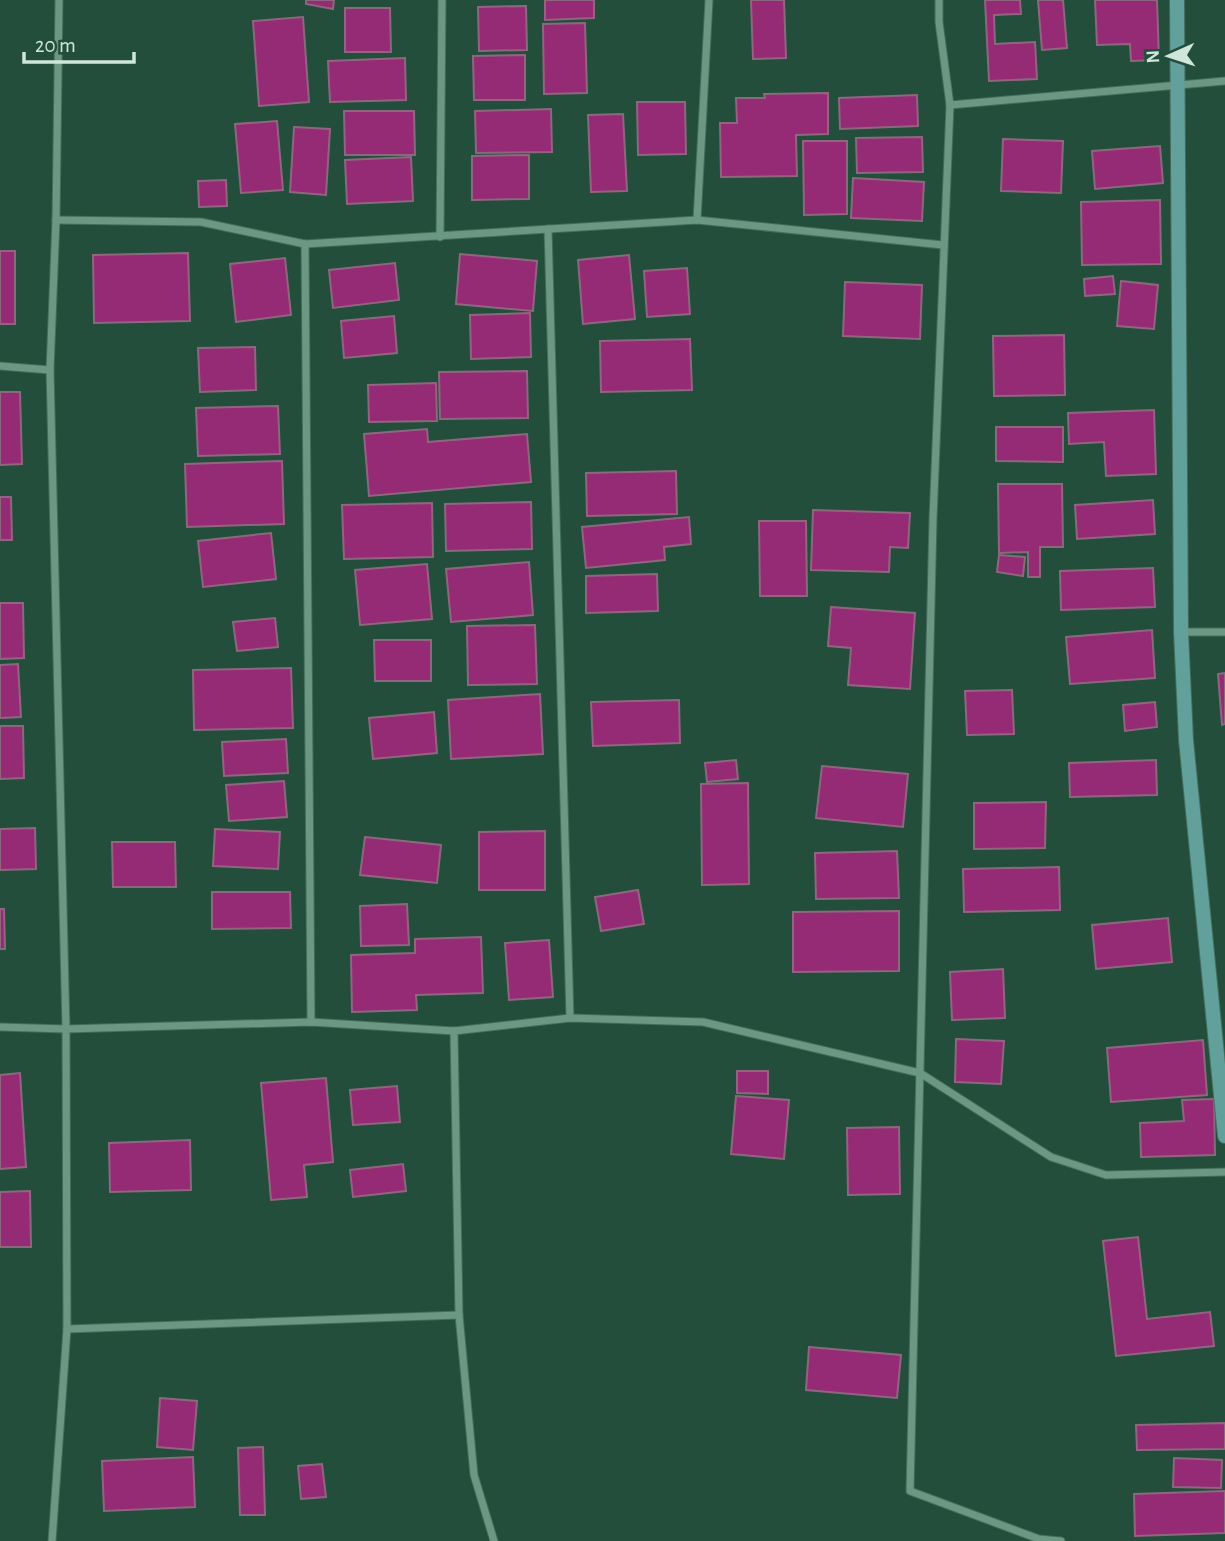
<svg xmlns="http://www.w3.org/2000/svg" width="1225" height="1541" font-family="'Alegreya Sans',sans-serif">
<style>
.building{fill:#952a75;stroke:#8e677f;stroke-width:2}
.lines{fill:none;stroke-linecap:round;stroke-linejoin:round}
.street-casing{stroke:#446c5c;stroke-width:9}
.secondary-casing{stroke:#446c5c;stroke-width:16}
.street{stroke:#6b9882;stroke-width:7}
.secondary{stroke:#61a09b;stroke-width:14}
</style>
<rect width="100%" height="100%" fill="#224e3b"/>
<!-- building -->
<g class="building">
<path d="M306,0h28l-1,9 -27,-5z"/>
<path d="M545,0h49v18l-49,2z"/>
<path d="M751,0h33l2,58 -33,1z"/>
<path d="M985,0h35l1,14 -27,1 1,29 40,-2 2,37 -48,2z"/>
<path d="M1038,0h25l4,48 -25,2z"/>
<path d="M1095,0h62l2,60 -28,1 -1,-17 -33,1z"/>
<path d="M526,6l1,44 -48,1 -1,-44z"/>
<path d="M345,8h45l1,44h-46z"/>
<path d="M303,17l6,85 -50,4 -6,-85z"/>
<path d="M585,23l2,70 -43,1 -1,-70z"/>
<path d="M525,55v45h-51l-1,-44z"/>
<path d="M405,58l1,42 -76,2 -2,-41z"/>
<path d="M828,93v41l-32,1 1,41 -76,1 -1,-54h17l-1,-25h29l-1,-4z"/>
<path d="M917,95l1,31 -78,3 -1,-31z"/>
<path d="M637,102h48l1,52 -48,1z"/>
<path d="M551,109l1,43 -76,1 -1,-42z"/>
<path d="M344,111h70l1,44h-70z"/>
<path d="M623,114l4,77 -36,1 -3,-77z"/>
<path d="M277,121l6,69 -42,3 -6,-69z"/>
<path d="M294,127l36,2 -4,66 -36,-3z"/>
<path d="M922,137l1,35 -66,1 -1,-35z"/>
<path d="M1003,139l60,2 -2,52 -60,-2z"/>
<path d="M803,141h44v73l-43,1z"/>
<path d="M1160,146l3,37 -68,6 -3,-38z"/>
<path d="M529,155v44l-57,1v-44z"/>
<path d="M411,157l2,44 -66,3 -2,-44z"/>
<path d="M853,178l71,4 -2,39 -71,-3z"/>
<path d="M226,180l1,26 -28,1 -1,-26z"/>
<path d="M1160,200l1,64 -79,1 -1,-63z"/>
<rect x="0" y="251" width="15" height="73"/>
<path d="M188,253l2,68 -96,2 -1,-68z"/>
<path d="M460,254l77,7 -4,50 -77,-7z"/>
<path d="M629,255l6,64 -52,5 -5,-64z"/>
<path d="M285,258l6,57 -55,7 -6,-58z"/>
<path d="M395,263l4,37 -66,8 -4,-38z"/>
<path d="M687,268l3,46 -43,3 -3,-46z"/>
<path d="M1113,276l2,18 -30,2 -1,-17z"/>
<path d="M1121,281l37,4 -4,44 -37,-3z"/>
<path d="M845,282l77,3 -2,54 -77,-3z"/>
<path d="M530,313l1,44 -60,2 -1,-44z"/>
<path d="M394,316l3,37 -53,5 -3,-37z"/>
<path d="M1064,335l1,60 -71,1 -1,-60z"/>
<path d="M690,339l2,51 -91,2 -1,-51z"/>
<path d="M255,347l1,43 -56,2 -2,-44z"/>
<path d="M527,371l1,47 -88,1 -1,-47z"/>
<path d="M436,383l1,38 -68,1 -1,-37z"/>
<path d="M0,392h20l2,72 -22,1z"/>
<path d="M278,406l2,48 -82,2 -2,-48z"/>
<path d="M1154,410l2,64 -50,2 -2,-34 -35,2 -1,-31z"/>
<path d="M996,427h67v35l-67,-1z"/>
<path d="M427,429l1,13 99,-8 4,48 -162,14 -5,-62z"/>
<path d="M282,461l2,63 -97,3 -2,-63z"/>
<path d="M676,471l1,43 -90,2 -1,-43z"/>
<path d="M998,484h64l1,63h-23v30h-12v-25l-29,1z"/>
<path d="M0,497h11l1,43h-12z"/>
<path d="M1153,500l2,34 -78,5 -2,-34z"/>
<path d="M531,502l1,47 -86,2 -1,-47z"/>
<path d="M432,503l1,54 -89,2 -2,-54z"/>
<path d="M813,510l97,3 -2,35 -18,-1 -1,25 -78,-2z"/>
<path d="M689,517l2,27 -27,3 1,13 -79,8 -4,-41z"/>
<path d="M759,521h47l1,75h-47z"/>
<path d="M271,533l5,46 -73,8 -5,-46z"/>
<path d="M999,555l26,2 -2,19 -26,-4z"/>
<path d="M529,562l4,53 -82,7 -5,-53z"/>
<path d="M427,564l5,55 -72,6 -5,-55z"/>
<path d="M1153,568l2,39 -94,3 -1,-39z"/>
<path d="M657,574l1,37 -72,2v-37z"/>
<path d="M0,603h23l1,55 -24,1z"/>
<path d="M831,607l84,6 -5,76 -62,-4 3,-37 -23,-2z"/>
<path d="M275,618l3,29 -41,4 -4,-29z"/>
<path d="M535,625l2,59 -69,1 -1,-59z"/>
<path d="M1152,630l3,48 -85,6 -4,-47z"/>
<path d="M374,640h57v41h-56z"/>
<path d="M18,664l3,53 -21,1v-53z"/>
<path d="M291,668l2,60 -99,2 -1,-60z"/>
<path d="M1225,673v51l-3,1 -4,-51z"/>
<path d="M1012,690l2,44 -47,1 -2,-44z"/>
<path d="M540,694l3,60 -92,5 -3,-59z"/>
<path d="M679,700l1,43 -87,3 -2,-44z"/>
<path d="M1155,702l2,25 -32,4 -2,-26z"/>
<path d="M434,712l3,41 -64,6 -4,-41z"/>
<path d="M0,726h23l1,52 -24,1z"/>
<path d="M286,739l2,34 -64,3 -2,-34z"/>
<path d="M736,760l2,19 -31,3 -2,-19z"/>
<path d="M1156,760l1,35 -87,2 -1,-34z"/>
<path d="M822,766l86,8 -5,53 -87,-9z"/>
<path d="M284,781l3,36 -58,4 -3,-36z"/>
<path d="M748,783l1,101 -47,1 -1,-101z"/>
<path d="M1046,802l-1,46 -71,1v-46z"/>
<path d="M35,828l1,41 -36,1v-41z"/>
<path d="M215,829l65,3 -2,37 -65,-3z"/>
<path d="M545,831v59h-66v-58z"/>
<path d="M365,837l76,8 -4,38 -77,-8z"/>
<path d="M112,842h63l1,45h-63z"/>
<path d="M897,851l2,47 -83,1 -1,-46z"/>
<path d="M1059,867l1,43 -96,2 -1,-43z"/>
<path d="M638,890l6,34 -43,7 -6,-34z"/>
<path d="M212,892h78l1,36 -79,1z"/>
<path d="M407,904l2,41 -48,1 -1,-40z"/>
<path d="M0,909h4l1,40h-5z"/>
<path d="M899,911v60l-106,1v-60z"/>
<path d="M1168,918l4,44 -76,7 -4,-44z"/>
<path d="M481,937l2,56 -67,2 1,15 -65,2 -1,-57 64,-2v-14z"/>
<path d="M549,940l4,57 -44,3 -4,-57z"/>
<path d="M1003,969l2,49 -53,2 -2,-48z"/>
<path d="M956,1039l48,2 -3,43 -46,-2z"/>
<path d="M1203,1040l4,55 -96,7 -4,-54z"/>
<path d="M737,1071h31v23l-31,-1z"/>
<path d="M20,1073l6,94 -26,2v-94z"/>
<path d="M326,1078l7,84 -29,3 3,32 -36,3 -10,-117z"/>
<path d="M397,1086l3,36 -47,3 -3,-35z"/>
<path d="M736,1096l53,4 -5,59 -53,-5z"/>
<path d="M1214,1099l1,56 -74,2 -1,-34 44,-2 -2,-21z"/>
<path d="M899,1127l1,67 -52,1 -1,-67z"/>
<path d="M190,1140l1,50 -81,2 -1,-49z"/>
<path d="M403,1164l3,27 -53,6 -3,-27z"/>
<path d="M30,1191l1,56h-31v-55z"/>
<path d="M1138,1237l9,82 63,-7 4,34 -98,10 -13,-115z"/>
<path d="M809,1347l92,8 -4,43 -91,-8z"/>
<path d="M160,1398l37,3 -4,49 -36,-3z"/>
<path d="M1225,1423v26l-88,1 -1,-25z"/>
<path d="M263,1447l2,68h-25l-2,-67z"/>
<path d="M193,1457l2,50 -91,4 -2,-50z"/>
<path d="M1174,1458l48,2 -1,28 -48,-1z"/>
<path d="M322,1464l4,33 -25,2 -3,-33z"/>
<path d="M1225,1491v42l-90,3 -1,-42z"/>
</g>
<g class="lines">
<defs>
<g id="street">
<path d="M939,0v22l11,83 -17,414 -23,972 129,48 22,2"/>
<path d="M950,105l275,-24"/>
<path d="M56,220l145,2 104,22 392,-24 246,25"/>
<path d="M697,220l12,-220"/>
<path d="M548,229l22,789"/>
<path d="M440,237l2,-237"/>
<path d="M305,244l6,778"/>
<path d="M0,366l50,4"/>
<path d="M1181,632h44"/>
<path d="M0,1027l66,2 -16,-659 6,-150 3,-220"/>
<path d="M454,1031l5,284 15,160 20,66"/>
<path d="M67,1329l392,-14"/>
<path d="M52,1541l15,-212 -1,-300 245,-7 143,9 116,-13 133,4 217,51 131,84 55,18 119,-3"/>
</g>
<path id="secondary" d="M1177,0l4,632 5,108 39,396"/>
</defs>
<!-- street casing -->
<use href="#street" class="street-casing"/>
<!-- secondary casing -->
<use href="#secondary" class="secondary-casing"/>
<!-- street -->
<use href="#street" class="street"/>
<!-- secondary -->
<use href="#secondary" class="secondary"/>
</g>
<!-- north arrow -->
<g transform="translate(1169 56) rotate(267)" stroke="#224e3b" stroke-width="5" paint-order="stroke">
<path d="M0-5L12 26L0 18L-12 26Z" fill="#cfe6da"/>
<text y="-10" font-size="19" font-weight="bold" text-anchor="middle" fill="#cfe6da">N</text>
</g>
<!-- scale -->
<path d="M24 52v10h110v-10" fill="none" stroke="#cfe6da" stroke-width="3.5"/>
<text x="35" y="52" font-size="21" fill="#cfe6da" stroke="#224e3b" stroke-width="5" paint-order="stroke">20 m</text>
</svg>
